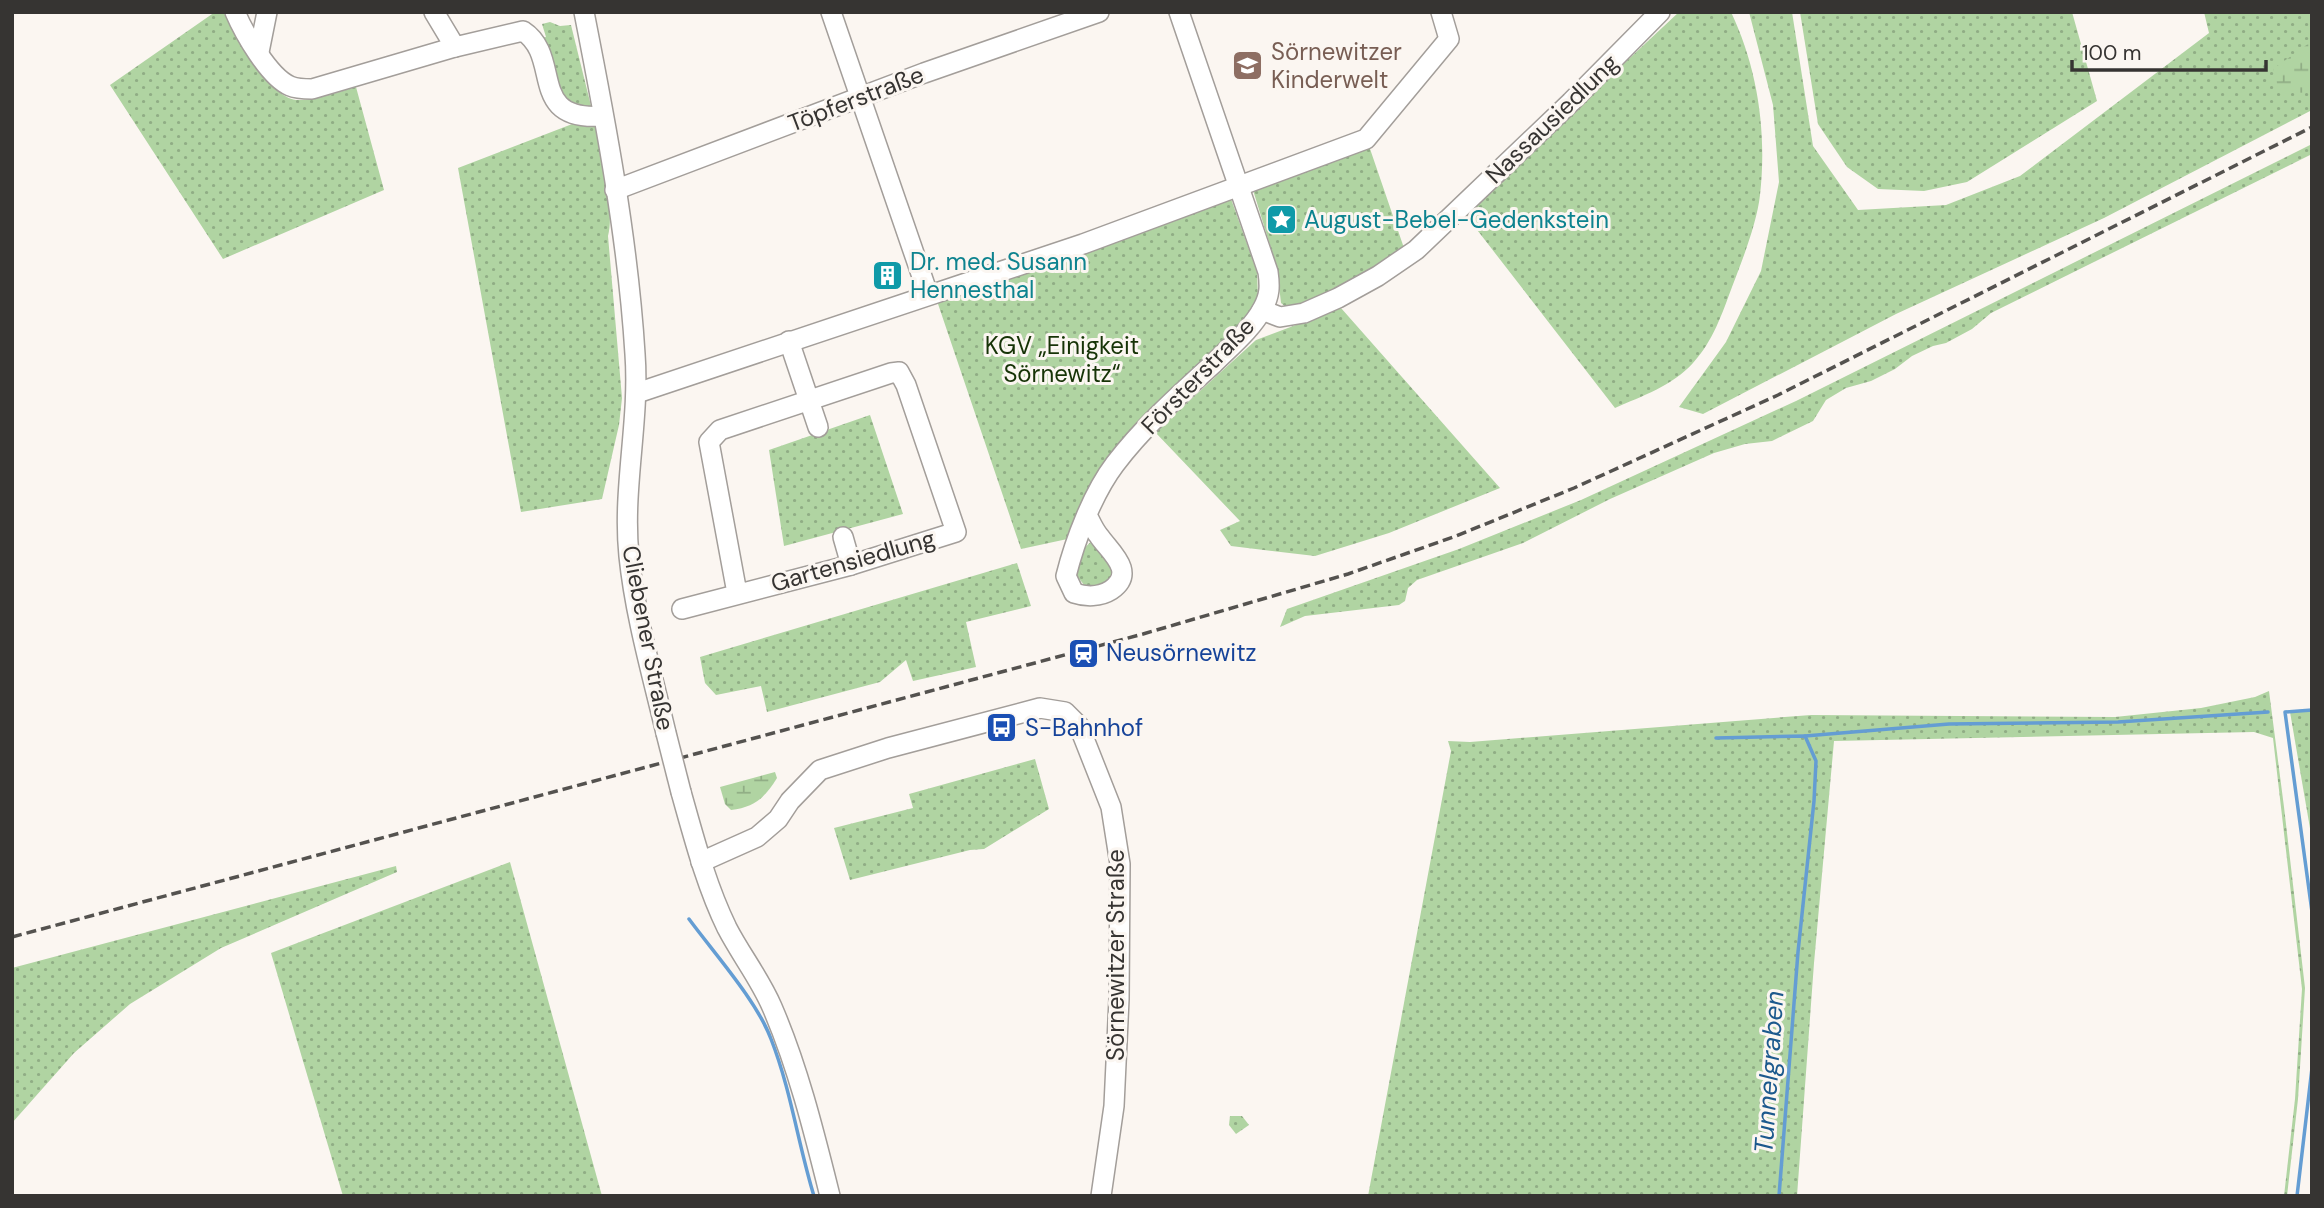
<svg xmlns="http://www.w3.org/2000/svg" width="2324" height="1208" font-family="'DM Sans',sans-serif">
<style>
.green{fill:url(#green-dots)}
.wetland{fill:url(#wetland-marsh)}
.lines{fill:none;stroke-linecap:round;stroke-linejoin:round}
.stream{stroke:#649dd3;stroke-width:3.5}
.minor-casing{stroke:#a39e9a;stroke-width:22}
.minor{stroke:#fff;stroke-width:19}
.rail{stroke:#54524f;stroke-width:3.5;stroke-dasharray:10 5;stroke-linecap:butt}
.minor-bridge-casing{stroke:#a39e9a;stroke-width:22;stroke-linecap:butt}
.minor-bridge{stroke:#fff;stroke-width:19}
.labels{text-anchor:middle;stroke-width:6;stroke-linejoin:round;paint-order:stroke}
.education-label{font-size:24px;fill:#785e54;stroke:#fbf6f1;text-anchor:start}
.street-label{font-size:24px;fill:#363432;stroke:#fbf6f1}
.culture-label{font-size:24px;fill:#0d838f;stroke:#fbf6f1;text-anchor:start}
.park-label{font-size:24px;fill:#163306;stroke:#fbf6f1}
.transit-label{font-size:24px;fill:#164399;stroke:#fbf6f1;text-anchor:start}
.water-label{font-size:26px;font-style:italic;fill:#1c598d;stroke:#fbf6f1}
</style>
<defs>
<pattern id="green-dots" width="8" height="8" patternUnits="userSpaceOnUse" patternTransform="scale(1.75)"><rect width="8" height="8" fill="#b0d4a2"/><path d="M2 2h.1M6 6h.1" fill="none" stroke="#90ad85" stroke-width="1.8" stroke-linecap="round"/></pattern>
<pattern id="wetland-marsh" width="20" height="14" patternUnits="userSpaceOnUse" patternTransform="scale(1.75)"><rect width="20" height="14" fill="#b0d4a2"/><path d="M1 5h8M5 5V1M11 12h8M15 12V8" fill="none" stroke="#90ad85"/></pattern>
</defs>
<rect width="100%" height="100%" fill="#fbf6f1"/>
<!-- green -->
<g class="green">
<path d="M215,12h8c14,22 47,86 73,88 19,1 41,-8 60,-13l28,103 -161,69 -113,-174z"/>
<path d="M1679,12h52c27,57 36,121 29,183 -3,28 -18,66 -28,92 -10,27 -19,54 -39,76 -21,23 -51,33 -78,45l-151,-195z"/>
<path d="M1749,12h43l21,134 45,64 88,-5 74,-29 189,-143 -5,-21h108v98l-208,108 -208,96 -193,100 -24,-7 47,-65 35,-71 18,-89 -6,-77z"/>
<path d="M1800,12h272l25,89 -130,81 -43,9 -46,-2 -31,-22 -29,-43z"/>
<path d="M550,22l10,4 11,-1 21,85 -25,-4 -27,-68 6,-1 -4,-13z"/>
<path d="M580,121l16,6c5,28 19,83 12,109l14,162 -3,27 -17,74 -81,13 -63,-344z"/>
<path d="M1368,143l37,108 -80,48 -38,9 -6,-5 -4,-35 -24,-78z"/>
<path d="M2312,144v10l-321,159 -19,16 -26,14 -13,3 -21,10 -17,13 -24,12 -25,7 -20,12 -13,21 -41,20 -27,3 -31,9 -104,46 -87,44 -106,37 -9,8 -3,13 -6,4 -94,11 -25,11 7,-18 172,-60 122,-49 215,-99z"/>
<path d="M1230,196l27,76 1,27 -14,21 -69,66 -103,152 -51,11 -85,-251z"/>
<path d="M1341,308l159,180 -111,45 -74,23 -84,-10 -11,-16 20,-9 -85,-89 101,-92z"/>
<path d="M870,415l33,99 -119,32 -15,-96z"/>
<path d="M1091,542c15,5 21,19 21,34l-9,11 -19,-2c-2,-3 -6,-7 -7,-10 -3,-10 6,-28 14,-33z"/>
<path d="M1017,563l14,43 -65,16 10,45 -63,14 -7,-21 -26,22 -113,30 -6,-26 -45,9 -11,-12 -5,-26z"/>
<path d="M2269,691l15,116 21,181 -7,111 -11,97h-3l11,-97 7,-110 -29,-251 -19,-6 -420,9 -20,222 -17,233h-429l83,-445 -3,-10 22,1 341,-27 304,2 86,-9 54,-11z"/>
<path d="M2312,710v130l-22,-128z"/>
<path d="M1035,759l14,50 -65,40 -14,1 -120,30 -16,-52 79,-20 -4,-14z"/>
<path d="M510,862l92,334h-259l-72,-243z"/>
<path d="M396,866l1,6 -176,76 -91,56 -56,49 -62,70v-155z"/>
<path d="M1230,1116h12l7,9 -13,9 -7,-9z"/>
</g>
<!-- wetland -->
<g class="wetland">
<path d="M2312,41v52l-33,-1 -6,-23z"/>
<path d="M775,772l2,6c-12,20 -23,29 -46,32l-6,-6 -5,-17z"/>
</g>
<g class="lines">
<!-- stream -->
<g class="stream">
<path d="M2312,710l-27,2 27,200"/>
<path d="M1805,736l144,-12 169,-2 150,-10"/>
<path d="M1716,738l89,-2 11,25 -2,40 -16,151 -19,244"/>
<path d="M689,919c25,34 68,82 82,120 20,51 27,105 43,157"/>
<path d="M2297,1196l15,-128"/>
</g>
<defs>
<g id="minor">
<path d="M235,12c9,21 34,65 55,74 7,3 14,3 22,3l143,-42 -21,-35"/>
<path d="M584,12c22,112 44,228 51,342 5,67 -13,135 -6,202 6,59 23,118 37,177"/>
<path d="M831,12l97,282"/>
<path d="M455,47l68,-16c40,26 3,91 80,85"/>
<path d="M259,52l8,-40"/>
<path d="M615,190l309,-117 175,-61"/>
<path d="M1262,310l18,7 24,-4 34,-15 40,-22 38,-26 155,-148 89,-90"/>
<path d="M789,341l29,86"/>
<path d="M637,393l446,-149 283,-105 83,-100 -8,-27"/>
<path d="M1088,517c3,6 6,13 11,19 11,16 38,36 12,54 -11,7 -25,7 -37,3l-8,-17c9,-36 27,-83 49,-112 28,-37 64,-69 98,-100 17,-17 39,-35 50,-56 7,-13 7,-22 5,-36l-89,-260"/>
<path d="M843,537l8,28"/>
<path d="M682,609l169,-44 105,-33 -50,-147 -7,-13 -8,1 -171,57 -11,12 28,151"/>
<path d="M681,792c13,46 25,93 46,136 14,27 33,51 45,79 26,60 42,125 58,189"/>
<path d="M701,862l56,-25 21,-18 12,-18 30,-31 68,-22 152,-40 25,4 14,14 32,81 9,57 -1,135 -5,107 -13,90"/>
</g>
</defs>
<!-- minor casing -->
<use href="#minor" class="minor-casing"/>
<!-- minor -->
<use href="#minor" class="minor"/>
<!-- rail -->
<path class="rail" d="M12,937l1131,-303 205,-60 108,-38 118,-48 204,-93 534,-268"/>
<defs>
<path id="minor-bridge" d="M666,733l15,59"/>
</defs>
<!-- minor-bridge casing -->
<use href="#minor-bridge" class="minor-bridge-casing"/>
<!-- minor-bridge -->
<use href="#minor-bridge" class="minor-bridge"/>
</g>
<!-- icons -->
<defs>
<symbol id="school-square" viewBox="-11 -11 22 22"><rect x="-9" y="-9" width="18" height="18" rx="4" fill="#8d6e63" stroke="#fbf6f1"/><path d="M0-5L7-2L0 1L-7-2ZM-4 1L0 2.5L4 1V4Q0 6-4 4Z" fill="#fff"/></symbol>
<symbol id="sight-square" viewBox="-11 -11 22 22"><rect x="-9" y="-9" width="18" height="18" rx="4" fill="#0f9aa8" stroke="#fbf6f1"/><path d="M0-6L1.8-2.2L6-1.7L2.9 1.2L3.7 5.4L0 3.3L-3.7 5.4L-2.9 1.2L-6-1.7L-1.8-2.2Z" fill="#fff"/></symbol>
<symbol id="building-square" viewBox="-11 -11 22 22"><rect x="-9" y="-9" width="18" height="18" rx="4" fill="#0f9aa8" stroke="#fbf6f1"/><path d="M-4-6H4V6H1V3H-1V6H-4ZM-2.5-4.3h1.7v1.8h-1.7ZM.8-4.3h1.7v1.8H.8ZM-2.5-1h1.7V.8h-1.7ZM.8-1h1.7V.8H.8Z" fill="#fff"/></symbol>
<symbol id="station-square" viewBox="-11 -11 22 22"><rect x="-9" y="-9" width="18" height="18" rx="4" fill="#1a4fb4" stroke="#fbf6f1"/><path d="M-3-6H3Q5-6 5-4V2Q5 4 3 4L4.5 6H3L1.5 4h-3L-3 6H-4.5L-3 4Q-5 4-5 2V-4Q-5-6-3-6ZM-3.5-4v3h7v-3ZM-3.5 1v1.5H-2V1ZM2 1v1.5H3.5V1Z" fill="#fff"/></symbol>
<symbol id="bus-square" viewBox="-11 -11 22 22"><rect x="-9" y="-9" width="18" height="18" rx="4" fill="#1a4fb4" stroke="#fbf6f1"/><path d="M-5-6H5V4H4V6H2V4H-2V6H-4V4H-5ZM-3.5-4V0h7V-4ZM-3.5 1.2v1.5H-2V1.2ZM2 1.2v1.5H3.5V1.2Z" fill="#fff"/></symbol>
</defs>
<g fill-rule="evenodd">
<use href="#school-square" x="1230" y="48" width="35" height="35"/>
<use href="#sight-square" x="1264" y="202" width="35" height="35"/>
<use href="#building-square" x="870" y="258" width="35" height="35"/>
<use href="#station-square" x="1066" y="636" width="35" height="35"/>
<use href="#bus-square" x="984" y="710" width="35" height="35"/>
</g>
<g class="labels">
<!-- education labels -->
<g class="education-label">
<text x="1271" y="60">Sörnewitzer<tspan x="1271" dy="28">Kinderwelt</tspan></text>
</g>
<!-- street labels -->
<g class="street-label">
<text transform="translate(856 99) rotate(-21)" y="8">Töpferstraße</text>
<text transform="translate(1552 119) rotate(-44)" y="8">Nassausiedlung</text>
<text transform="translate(1198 376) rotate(-46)" y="8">Försterstraße</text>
<text transform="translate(853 561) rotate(-16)" y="8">Gartensiedlung</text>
<text transform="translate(648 638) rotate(79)" y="8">Cliebener Straße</text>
<text transform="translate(1116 955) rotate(-90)" y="8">Sörnewitzer Straße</text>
</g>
<!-- culture labels -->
<g class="culture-label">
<text x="1304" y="228">August-Bebel-Gedenkstein</text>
<text x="910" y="270">Dr. med. Susann<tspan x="910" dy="28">Hennesthal</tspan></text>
</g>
<!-- park labels -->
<g class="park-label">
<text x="1062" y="354">KGV „Einigkeit<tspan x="1062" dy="28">Sörnewitz“</tspan></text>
</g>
<!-- transit labels -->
<g class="transit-label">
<text x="1106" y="661">Neusörnewitz</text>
<text x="1025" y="736">S-Bahnhof</text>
</g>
<!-- water labels -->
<g class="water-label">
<text transform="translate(1769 1072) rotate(-86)" y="9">Tunnelgraben</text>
</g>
</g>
<!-- border -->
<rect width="2324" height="1208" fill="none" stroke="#363432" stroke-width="28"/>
<!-- scale -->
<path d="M2072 60v10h194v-10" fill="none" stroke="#363432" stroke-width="3.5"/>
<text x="2082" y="60" font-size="21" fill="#363432" stroke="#fbf6f1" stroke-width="5" paint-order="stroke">100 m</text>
</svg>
